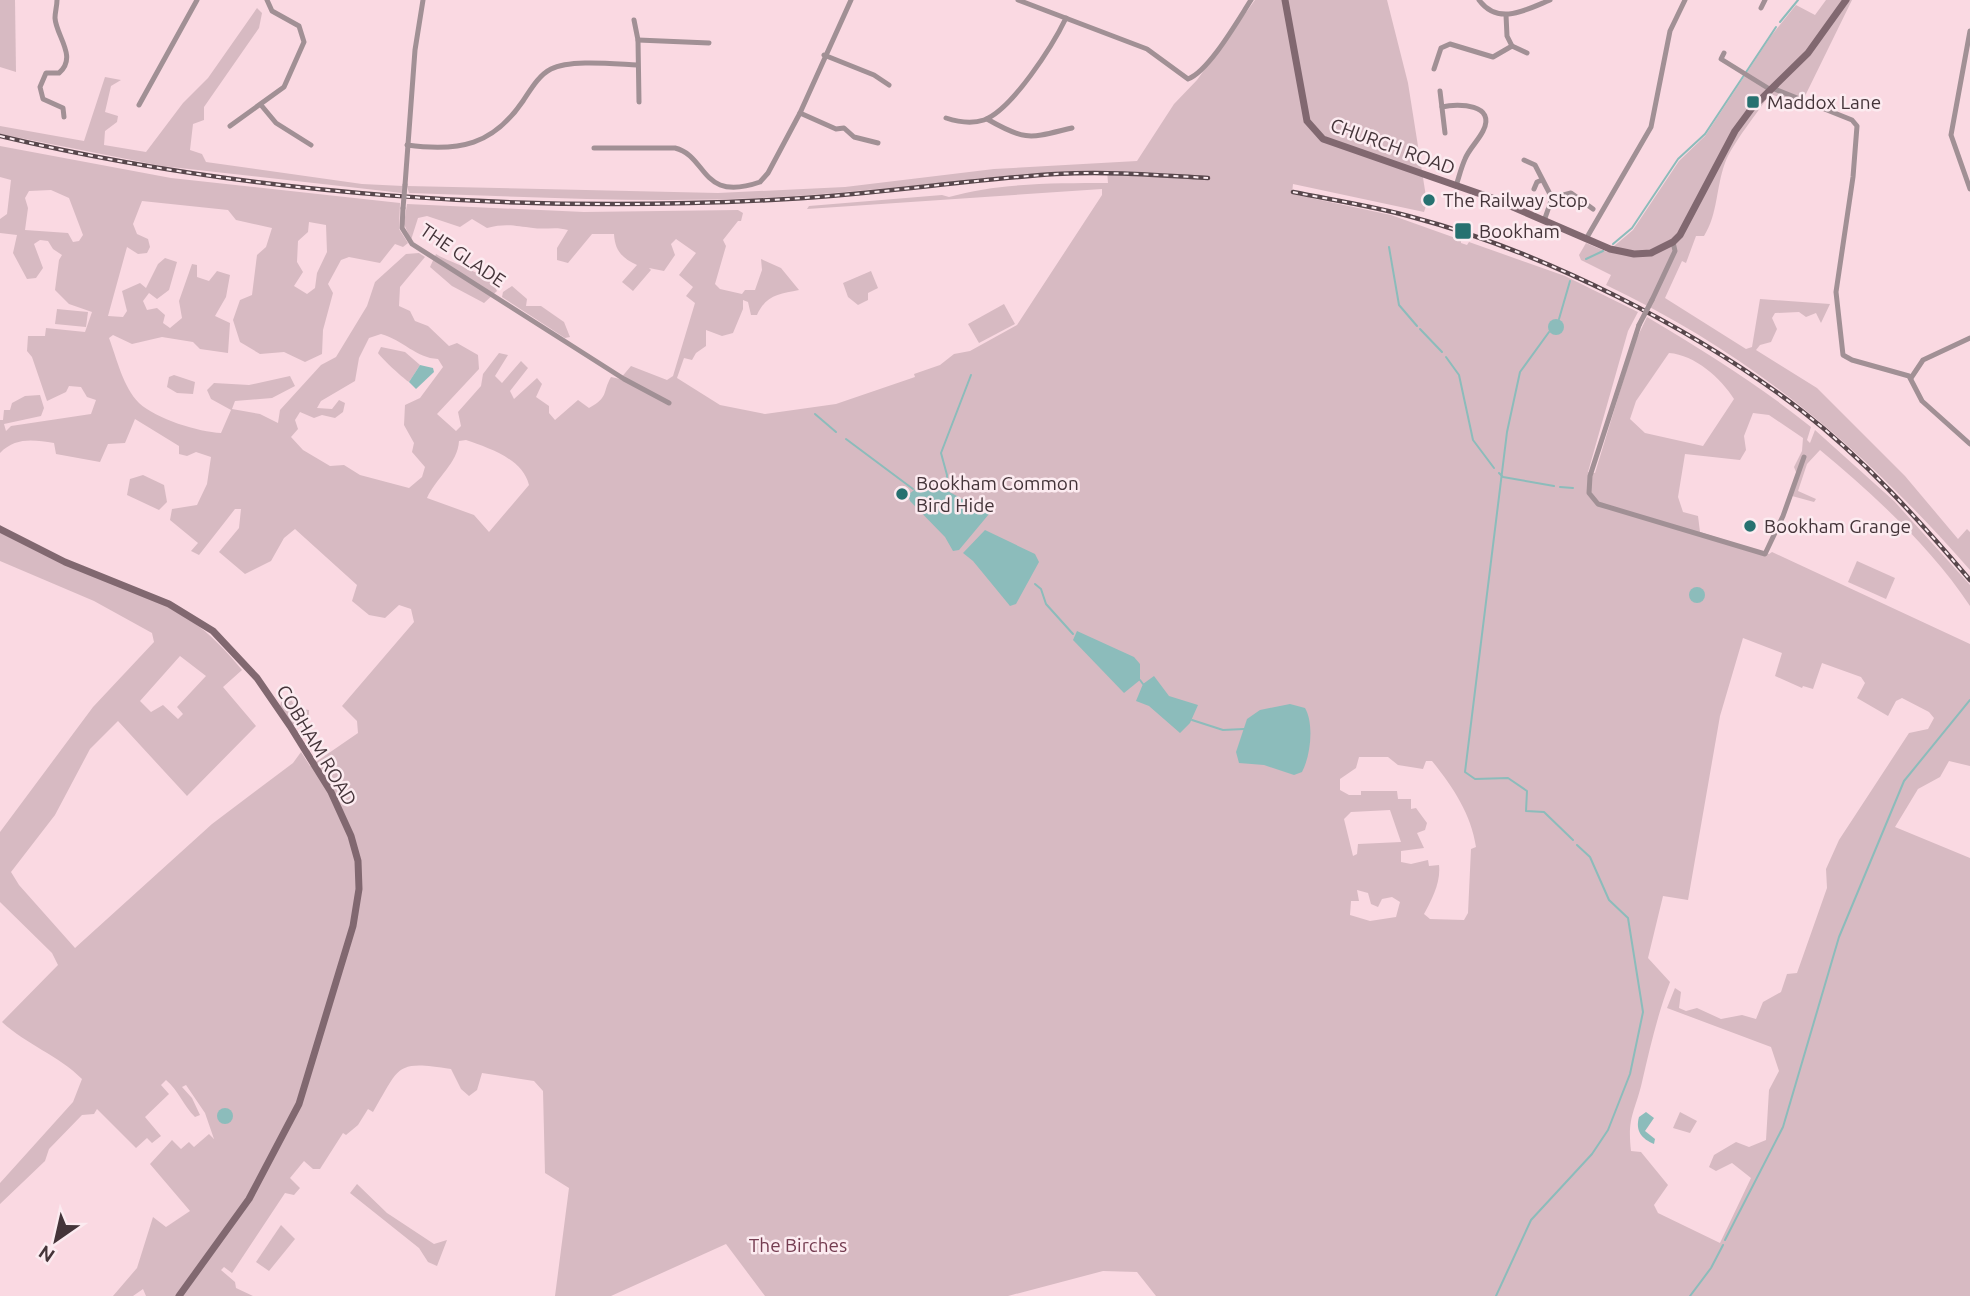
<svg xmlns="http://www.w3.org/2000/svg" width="1970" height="1296" font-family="Ubuntu,sans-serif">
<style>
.green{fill:#d7bac2;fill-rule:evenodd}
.water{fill:#8cbcbb}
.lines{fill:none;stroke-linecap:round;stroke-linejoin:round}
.stream{stroke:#8cbcbb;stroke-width:2}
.street{stroke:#a19095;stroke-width:5}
.secondary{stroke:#816870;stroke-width:7}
.rail-casing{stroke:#58474c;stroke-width:4.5}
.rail{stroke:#fcebf0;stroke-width:2;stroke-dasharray:5;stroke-linecap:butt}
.street-bridge{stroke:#a19095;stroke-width:5}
.poi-dot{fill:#267170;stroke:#fcebf0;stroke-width:2.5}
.labels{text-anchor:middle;stroke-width:5;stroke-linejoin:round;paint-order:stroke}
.poi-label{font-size:19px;fill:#443439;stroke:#fcebf0;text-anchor:start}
.street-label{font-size:19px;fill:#443439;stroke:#fcebf0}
.park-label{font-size:19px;fill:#753d51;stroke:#fcebf0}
</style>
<rect width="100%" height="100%" fill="#fad9e2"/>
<!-- green -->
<g class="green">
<path d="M0,0h15l1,72 -16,-5z"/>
<path d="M1255,0h132l21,83 19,120 -3,9 -131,-28 -1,10 99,21 70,25v3l6,2 2,-3 96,34 73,36 -10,19 -40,141 7,1 40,-131 12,-25c57,34 112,68 164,110l-4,13 3,3 5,-13 79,71 76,84v21c-39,-59 -96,-111 -150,-156l-13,14 -9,27 18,8 -2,3 -22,-6 6,-19 -4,-10 8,-16 1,-13 -34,-23 -16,-2 -9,23 2,14 -6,10 -55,-6 -7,43 5,15 15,4 2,16 69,22 3,-2 198,92v122l-21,-5 -9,16 -22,12 -23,38 75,31v438h-814l-19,-24 -34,-1 -95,25h-243l-39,-52 -115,52h-56l14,-108 -24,-15 -2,-82 -9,-10 -52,-8 -5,17 -8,6 -8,-7 -10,-20c-56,-9 -51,-3 -78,43l-5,-3 -10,16 -12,10 -3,-2 -23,36h-7l-9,-8 -14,17 10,10 -6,7 -9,-2 -53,80 -8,-6 -3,3 14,12 1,6 17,8h-107l-3,-7 -10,7h-20l24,-28 16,-51 13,10 24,-16 -40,-47 22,-24 9,9 8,-7 5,5 15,-13 5,5 -9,-26 -19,-28 -4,2 10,11 8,17 -5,2c-12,-12 -16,-26 -29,-37l-5,5 8,9 -24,23 16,19 -9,7 -5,-5 -11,10 -39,-39 -3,5 -12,1 -33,34 -4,12 -45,43v-21l73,-81 9,-23c-24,-24 -55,-34 -80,-57l56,-57 -6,-12 -52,-51v-70l93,-125 61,-65 -2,-9 -58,-32 -94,-40v-29c63,28 134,51 191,89 20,13 36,31 51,49l-19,17 33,39 -69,70 -69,-75 -28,28 -35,66 -44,57 8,13 56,63 137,-124 81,-61 8,-11 9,14 48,-33 -1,-12 -15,-15 72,-84 -3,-13 -12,-4 -14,13 -16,-3 -17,-14 5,-16 -62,-56 -11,9 -13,23 -26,13 -26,-22 20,-24 2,-19h-6l-36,46 -8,-4 7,-8 -28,-23 2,-11 25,-4 10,-21 4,-27 -15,-5 -9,4 -8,-2v-8l-44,-27 -10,24 -17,1 -8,18 -44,-8 -2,-11c-21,-3 -38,-6 -54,10v-33h3l1,-10h6l2,-7 13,-7 15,-1 4,13 -3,8 -37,8 2,7 5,-5 80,-12 5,-14 -9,-3 -6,-10 -12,-1 -3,6 -19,9 -15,-44 -5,-6 1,-15h17l1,-8 39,4 7,-20 -23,-8 -14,-14 4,-30 3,-5 -9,-6 -5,-8 -8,-1 -6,4 9,24 -7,10 -9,1 -14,-26 4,-18 -17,-2v-14l7,-5 4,-34 -11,-3v-31l171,32 229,25 -1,26 9,14 -5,4 -8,-3 -15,19 -31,-6 -8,3 -13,24 5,9 -10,37 -1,24 -17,8 -21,-10 -24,2 -20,-12 -7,-22 7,-20 12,-5 5,-40 9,-8 6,-19 -36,-8 -8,-10 -86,-9 -9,23 4,10 11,5 2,8 -3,6 -9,1 -11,-7 -19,69 15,1 4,-6 -5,-20 18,-8 6,5 12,-24 7,-6 12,4 -8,28 -12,9 -8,-6 -6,8 4,9 10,-2 8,7 -2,8 7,5 12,-10 -3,-17 13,-37 5,1v12l12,4 8,-10 13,4 -4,22 -11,19 15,7 -2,30 -28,-4 -7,-7 -31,-5 -30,7 -19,-9 -4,3c8,21 14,49 30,65 17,16 60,29 82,30l10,-23 -20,-11 -4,-9 7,-7 35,2 41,-9 5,10 -23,12 -37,3 -3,8 28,5 18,9 2,-13 41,-45 15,-8 31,-51 8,-24 31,-28 13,-1 6,4 -25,30 -1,19 11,5 5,10 13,5 21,20 8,-3 21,12 1,14 -42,45 19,17 5,-5 -3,-14 23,-26 2,-12 16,-21 9,2 -13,21 7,7 19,-22 7,7 -18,23 4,8 23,-21 5,6 -6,13 13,9v7l6,7 23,-20 11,8c20,-11 13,-15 22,-31l9,2 11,-13 36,14 6,-4 22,-73 -9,-7 7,-9 -14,-12 17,-22 -20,-14 -5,5 4,11 -11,16 -15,-3 2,2 -18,21 -11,-9 15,-17c-15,-7 -22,-14 -23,-31h-22l-24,29 -11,-3v-12l11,-18c-13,-4 -22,0 -35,-2 -18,-2 -27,-5 -46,0l-15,-9 -12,8 -33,-11 -9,2 -7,22 -7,-16 3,-20 177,8 154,-2 5,3 -2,8h-3l-15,19 3,6 -11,38 5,5 22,5 3,-4h10l7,-20 -1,-11 20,9 18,22c-20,4 -33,5 -42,25h-6l-3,-13 -5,-2v9l-10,24 -11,3 -16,-6v16l-10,7 -4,7 -8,-2 -7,20 43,27 45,9 71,-10 79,-27 -1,-3 26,-9 14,-11 16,-3 47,-26 85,-130v-6l-295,20 2,-3 133,-11 7,2c48,-14 107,-14 159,-14l-1,-12c-109,3 -218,19 -327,26 -124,7 -248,0 -371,-4l-2,-7 311,7 127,-6 149,-18 143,-8 37,-57 23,-24zM51,190l18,8 14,37 -4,6 -6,1 -5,-9 -43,-3 3,-22 -3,-10 4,-7zM309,222l17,3 1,27 -10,21 -2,15 -8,6 -13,-8 9,-14 -6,-10 1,-21 10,-9zM381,334c22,6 35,24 57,25l5,8 -23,31 -15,7 -1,20 10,18 -2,9 13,15 -3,10 -13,11 -49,-13 -16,-10 -14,1 -27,-16 -12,-13 7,-8 -3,-9 5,-8 14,6 8,-3 13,3 8,-6 2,-9 -6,-3 -7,9 -15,-1 4,-7 34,-20 4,-23 10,-20zM1669,353c26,2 52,25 65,46l-31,47 -58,-13 -15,-14 6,-18zM466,440c23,8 57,19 63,45l-40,47 -15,-17 -47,-17c9,-20 31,-35 32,-57zM1743,638l39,15 -7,23 27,12 1,-2 10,3 9,-26 39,14 4,6 -8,15 31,18 8,-15 6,-3 27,14 5,6 -6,11 -19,4 -70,107 -13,29 1,19 -30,85 -10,1 -6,18 -18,10 -7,17 -14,-4 -21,4 -24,-11 -11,3 -7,-3 2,-16 -6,-4 -8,20 104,39 8,24 -10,19 -3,50 -17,7 -13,-5 -22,13 -5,12 7,4 16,-8 19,15 -31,65 -62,-30 -4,-8 14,-20 -27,-33 -10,-1c-4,-34 4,-39 11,-69 8,-34 15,-66 28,-100l-22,-24 15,-62 25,4 32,-184zM180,656l26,20 -29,31 6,7 -5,5 -15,-14 -12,7 -11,-11zM1359,757h29l10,8 25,4 3,-8h6c21,26 39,53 44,86l-5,2 -3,64 -4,7 -34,-1 -6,-5c8,-15 17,-32 15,-49l-10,1 -1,-6 -17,4 -10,-2v-11l23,-3 -7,-15 8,-3 2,-7 -11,-15 -5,1v-10h-13l-1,-8h-36v4h-12l-9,-5v-11l16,-11zM1390,810l11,32 -43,2 -1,10 -4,2 -9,-37 7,-7zM1357,890l11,3 3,11 7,3 4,-8 10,-2 8,5 -4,15 -26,4 -20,-6 1,-14h8z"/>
<path d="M1826,0h26l-47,96 -5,8 -30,-10c-12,18 -38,50 -45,69 -9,24 -7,51 -21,73h-8l-10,27 -4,-2 -17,37 81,51 6,-2 8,-48 70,5 -9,19 -5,-10 -10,4 -7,-5 -24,1 -3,5 5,11 -6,13 -11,3 -4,5 61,38 88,88 53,63 9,-10 3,3v38c-107,-122 -217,-215 -364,-285l5,-10 -30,-15 -2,-5 7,-12 21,9 26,-22 46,-69 26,-25 66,-100 25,-31 19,10z"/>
<path d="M257,8l5,5 -3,15 -55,79v13l-11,4 -3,26 12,4 4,8 156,22 41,2 -1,7 -240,-27 -162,-32v-8l84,15 21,-64 16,3 -10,6 -6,26 13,4 -1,6 -12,9 -1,14 42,7 37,-49 25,-25z"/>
<path d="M436,254c16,10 55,20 61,37l-13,12 -32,-17 -22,-19z"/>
<path d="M871,271l7,17 -10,5v7l-10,5 -10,-8 -5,-14z"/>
<path d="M512,286l15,13 -1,7h15l23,16 6,15 -5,1 -63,-41 1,-5z"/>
<path d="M1004,304l11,20 -36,19 -11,-19z"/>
<path d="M57,309l31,3 -2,15 -31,-3z"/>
<path d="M381,347l24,5 15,13 -11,17c-3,-1 -29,-25 -31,-29z"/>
<path d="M174,375l21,7 -2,12 -16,-1 -10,-6 2,-10z"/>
<path d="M143,475l21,10 3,17 -8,8 -32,-15 3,-16z"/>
<path d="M1857,561l38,17 -9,21 -38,-17z"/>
<path d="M289,696l7,12 13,2v10l-8,7 -9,-3 -12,-18 2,-7z"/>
<path d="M1680,1112l17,9 -7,12 -17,-5z"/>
<path d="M357,1184l30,29 47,31 13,-4 -10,26 -9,-4 -9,-14 -69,-55z"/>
<path d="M281,1225l14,14 -26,32 -13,-9z"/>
</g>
<!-- water -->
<g class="water">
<circle cx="1556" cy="327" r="8"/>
<path d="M420,365l13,3 1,4 -18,17 -7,-7z"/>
<path d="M919,486l27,4 43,24 -30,36 -6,1 -8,-14 -35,-36 -2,-6z"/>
<path d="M985,530l50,24 4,8 -23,42 -6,2 -37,-45 -10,-8z"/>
<circle cx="1697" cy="595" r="8"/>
<path d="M1077,631l57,26 6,7v16l-16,13 -51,-53z"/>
<path d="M1154,676l15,20 29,9 -8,18 -10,10 -31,-27 -13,-5 7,-17z"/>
<path d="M1290,704l15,4c9,15 6,47 -3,64l-8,3 -30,-10 -25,-2 -3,-11 11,-33 13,-9z"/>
<circle cx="225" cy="1116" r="8"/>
<path d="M1646,1112l8,6 -9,13 10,8 -1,5c-12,-5 -19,-13 -15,-27z"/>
</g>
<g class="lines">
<!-- stream -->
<g class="stream">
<path d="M1780,22l18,-22"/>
<path d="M1613,244l19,-16 46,-69 27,-25 71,-107"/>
<path d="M1389,247l10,58 18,21"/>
<path d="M1586,259l17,-8"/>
<path d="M1559,319l11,-38"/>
<path d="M1420,329l22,23"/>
<path d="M1549,332l-29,40 -13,60 -42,340 10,7 33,-1 19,13 -1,20 18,1 29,28"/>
<path d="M1446,357l13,18 14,65 21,28"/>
<path d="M815,414l21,18"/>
<path d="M846,439l67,50"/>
<path d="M1499,473l4,4 51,9"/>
<path d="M1560,487l13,1"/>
<path d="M946,490l1,-15 -6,-22 30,-78"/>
<path d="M1035,584l6,5 5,15 27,30"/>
<path d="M1140,680l3,4"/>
<path d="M1192,720l31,10 21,-1"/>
<path d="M1725,1240l58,-113 56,-190 65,-156 66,-81"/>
<path d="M1496,1296l35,-76 61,-66 16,-24 22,-56 13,-62 -15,-94 -19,-18 -19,-43 -13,-12"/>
<path d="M1690,1296l21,-28 12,-23"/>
</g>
<!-- street -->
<g class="street">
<path d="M57,0c0,6 -2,12 -2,18 1,18 23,39 4,55h-13l-6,14 3,12 20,9 1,9"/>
<path d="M1018,0l129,49 41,30c21,-8 50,-59 63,-79"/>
<path d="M1479,0c19,26 47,10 71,0"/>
<path d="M1761,8l4,-8"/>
<path d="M634,20l4,20 1,62"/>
<path d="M1970,31l-19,104 19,54"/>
<path d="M638,40l71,3"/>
<path d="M1512,46l15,7"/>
<path d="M1724,53l-3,6 50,31"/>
<path d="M824,55l50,20 15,10"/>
<path d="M1434,69l7,-21 9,-4 43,13 19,-11 -5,-10 -1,-21"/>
<path d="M1772,88l80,32 5,6 -4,51 -17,115 7,63 9,5 57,16 13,25 48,43"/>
<path d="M1440,91l5,42"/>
<path d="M139,105l58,-105"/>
<path d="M261,105l15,18 35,22"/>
<path d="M1442,107c16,-4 55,-3 41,24 -5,10 -14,18 -18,28 -4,9 -6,18 -9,27"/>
<path d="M800,113l36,16 8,-1 10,9 24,6"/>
<path d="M946,118c12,4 26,6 38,2 28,-10 69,-75 82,-102"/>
<path d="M987,119c40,23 43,19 85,9"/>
<path d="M230,126l54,-39 20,-45 -5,-16 -27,-15 -5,-11"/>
<path d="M407,145c53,7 86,0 116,-44 8,-12 16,-26 28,-32 19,-10 64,-5 86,-4"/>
<path d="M594,148h81c33,8 25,55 85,34l8,-9 32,-60 51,-113"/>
<path d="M1524,160l11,5 17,33 -8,23"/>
<path d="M405,185l10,-135 8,-50"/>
<path d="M1534,189l3,-7 5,-2"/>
<path d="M1552,198l19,-5 22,16"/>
<path d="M403,208l-1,20 10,16 212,135 45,24"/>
<path d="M1586,239l65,-112 19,-96 15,-31"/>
<path d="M1652,300l23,-49 -2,-9"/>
<path d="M1639,325l-49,151 -1,17 9,11 167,50 18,-38 21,-59"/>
<path d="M1911,378l12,-18 47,-22"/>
</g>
<!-- secondary -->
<g class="secondary">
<path d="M1285,0l22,121 16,18 169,59 118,51 24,5 17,-1 22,-11 7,-7 55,-104 17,-23 56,-55 38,-53"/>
<path d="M0,529l65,33 104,42 44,27 44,47 33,48 41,66 20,44 7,25 1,28 -6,37 -54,178 -50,95 -70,97"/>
</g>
<defs>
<g id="rail">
<path d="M0,136c251,60 531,78 788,63 90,-5 178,-19 268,-25 51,-3 101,1 152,4"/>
<path d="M1293,192c39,8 80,14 119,25 132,35 282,111 390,194 63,49 117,109 168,169"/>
</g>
</defs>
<!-- rail casing -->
<use href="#rail" class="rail-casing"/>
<!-- rail -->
<use href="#rail" class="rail"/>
<!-- street-bridge -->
<g class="street-bridge">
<path d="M403,208l2,-23"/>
<path d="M1639,325l13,-25"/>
</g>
</g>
<!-- markers -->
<g class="poi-dot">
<rect x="1746" y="95" width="14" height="14" rx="3.5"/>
<circle cx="1429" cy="200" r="7"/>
<rect x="1454" y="222" width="18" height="18" rx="3.5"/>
<circle cx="902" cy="494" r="7"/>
<circle cx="1750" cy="526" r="7"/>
</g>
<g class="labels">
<!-- poi labels -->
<g class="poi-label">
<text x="1767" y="109">Maddox Lane</text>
<text x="1443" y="207">The Railway Stop</text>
<text x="1479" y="238">Bookham</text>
<text x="916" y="490">Bookham Common<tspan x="916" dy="22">Bird Hide</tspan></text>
<text x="1764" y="533">Bookham Grange</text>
</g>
<!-- street labels -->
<g class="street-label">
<text transform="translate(1393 146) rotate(20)" y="7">CHURCH ROAD</text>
<text transform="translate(463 255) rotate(34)" y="7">THE GLADE</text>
<text transform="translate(317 745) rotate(59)" y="7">COBHAM ROAD</text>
</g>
<!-- park labels -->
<g class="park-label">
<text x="798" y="1252">The Birches</text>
</g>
</g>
<!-- north arrow -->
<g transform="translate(56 1240) rotate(214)" stroke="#fcebf0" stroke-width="5" paint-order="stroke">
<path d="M0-5L12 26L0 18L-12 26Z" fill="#443439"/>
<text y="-10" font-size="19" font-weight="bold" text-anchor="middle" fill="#443439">N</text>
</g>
</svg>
